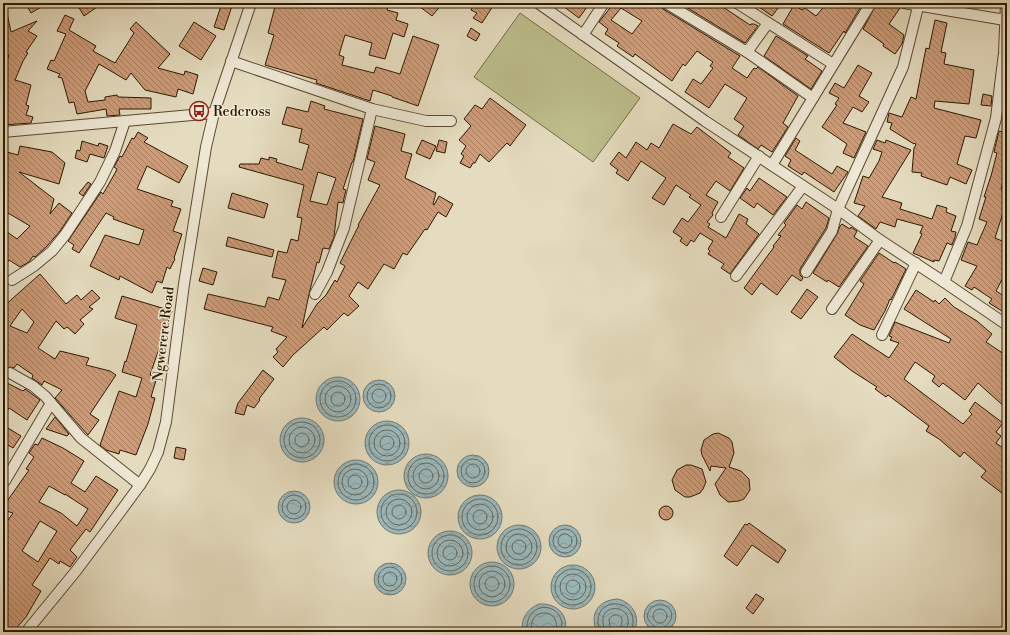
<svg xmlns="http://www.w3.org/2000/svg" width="1010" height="635" font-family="'Libre Bodoni',serif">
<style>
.green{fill:#bdbe8c;stroke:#756c46}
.water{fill:url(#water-waves);stroke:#6f7971}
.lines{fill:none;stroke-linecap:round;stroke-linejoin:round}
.shore{stroke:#64695e;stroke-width:1}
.stream{stroke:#6f7971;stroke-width:3}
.building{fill:url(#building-back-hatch);stroke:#2d1900;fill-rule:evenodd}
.minor-casing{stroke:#5b4a30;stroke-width:12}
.minor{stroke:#eee8d5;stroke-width:10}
.labels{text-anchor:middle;stroke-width:3;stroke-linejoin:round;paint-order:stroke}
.poi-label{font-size:14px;fill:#2d1900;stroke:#eee8d5;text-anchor:start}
.street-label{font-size:14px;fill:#2d1900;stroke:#eee8d5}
</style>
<defs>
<pattern id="water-waves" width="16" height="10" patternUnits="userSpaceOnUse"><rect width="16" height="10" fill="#9bb9bd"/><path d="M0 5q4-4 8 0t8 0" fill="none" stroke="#869ea1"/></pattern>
<pattern id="building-back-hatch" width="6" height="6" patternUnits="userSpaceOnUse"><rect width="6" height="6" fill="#ce9c78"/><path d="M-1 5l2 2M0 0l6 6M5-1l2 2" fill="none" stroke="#a87e60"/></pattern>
</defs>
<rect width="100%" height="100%" fill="#e5dcbf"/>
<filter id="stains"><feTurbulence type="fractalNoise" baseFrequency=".005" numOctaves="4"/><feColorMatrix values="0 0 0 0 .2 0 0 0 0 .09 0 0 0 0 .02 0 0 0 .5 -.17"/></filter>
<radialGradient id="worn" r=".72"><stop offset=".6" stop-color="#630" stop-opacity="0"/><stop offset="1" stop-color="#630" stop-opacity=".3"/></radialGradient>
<!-- green -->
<path class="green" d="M520,13l120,85 -47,64 -119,-85z"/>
<!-- water -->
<g class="water">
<circle cx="338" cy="399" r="22"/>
<circle cx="379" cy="396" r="16"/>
<circle cx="302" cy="440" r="22"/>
<circle cx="387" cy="443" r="22"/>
<circle cx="426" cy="476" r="22"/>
<circle cx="473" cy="471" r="16"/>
<circle cx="356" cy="482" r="22"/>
<circle cx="399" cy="512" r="22"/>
<circle cx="294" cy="507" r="16"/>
<circle cx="480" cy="517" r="22"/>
<circle cx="565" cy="541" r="16"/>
<circle cx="519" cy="547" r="22"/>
<circle cx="450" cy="553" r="22"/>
<circle cx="492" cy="584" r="22"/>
<circle cx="390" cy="579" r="16"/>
<circle cx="573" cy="587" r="22"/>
<path d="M618,599c15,4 23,18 16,33h-37c-8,-18 1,-32 21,-33z"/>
<circle cx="660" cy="616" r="16"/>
<path d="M539,604c17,-1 30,10 26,28h-42c-3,-13 4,-23 16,-28z"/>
</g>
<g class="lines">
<!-- shore -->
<g class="shore">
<circle cx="338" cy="399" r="18"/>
<circle cx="379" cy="396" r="12"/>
<circle cx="338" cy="399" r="13"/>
<circle cx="379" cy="396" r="7"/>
<circle cx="338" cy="399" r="7"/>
<circle cx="302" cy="440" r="18"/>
<circle cx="387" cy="443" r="18"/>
<circle cx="302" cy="440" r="13"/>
<circle cx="387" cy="443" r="13"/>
<circle cx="302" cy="440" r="7"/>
<circle cx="387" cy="443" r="7"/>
<circle cx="426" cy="476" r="18"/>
<circle cx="473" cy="471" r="12"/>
<circle cx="426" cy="476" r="13"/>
<circle cx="473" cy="471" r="7"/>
<circle cx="356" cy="482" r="18"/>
<circle cx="355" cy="482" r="13"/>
<circle cx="426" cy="476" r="7"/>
<circle cx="355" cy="482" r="7"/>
<circle cx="399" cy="512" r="18"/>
<circle cx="294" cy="507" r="12"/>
<circle cx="480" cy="517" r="18"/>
<circle cx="399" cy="512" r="13"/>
<circle cx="294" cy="507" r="7"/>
<circle cx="480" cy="517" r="13"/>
<circle cx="399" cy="512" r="7"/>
<circle cx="480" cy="517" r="7"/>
<circle cx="565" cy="541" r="12"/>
<circle cx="519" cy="547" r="18"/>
<circle cx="565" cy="541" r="7"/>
<circle cx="519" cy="547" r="13"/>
<circle cx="450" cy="553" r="18"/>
<circle cx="450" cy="553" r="13"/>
<circle cx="519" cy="547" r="7"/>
<circle cx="450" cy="553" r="7"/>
<circle cx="492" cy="584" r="18"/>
<circle cx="390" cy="579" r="12"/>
<circle cx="573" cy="587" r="18"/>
<circle cx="492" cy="584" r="13"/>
<circle cx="390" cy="579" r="7"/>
<circle cx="573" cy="587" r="13"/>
<circle cx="492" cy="584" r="7"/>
<circle cx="573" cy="587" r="7"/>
<circle cx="660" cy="616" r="7"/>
<path d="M527,632c-3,-30 31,-32 35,-9 0,3 -1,6 -1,9"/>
<path d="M532,632c0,-3 -1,-7 0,-10 3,-12 21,-12 24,0 1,3 0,7 0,10"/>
<path d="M600,632c0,-4 -3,-8 -2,-12 1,-22 34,-21 35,0 1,4 -2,8 -2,12"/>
<path d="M605,632c0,-4 -3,-8 -2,-13 1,-14 23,-14 25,0 1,5 -2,9 -2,13"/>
<path d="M611,632l-2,-13c4,-6 14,-6 13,3 -1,4 -2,6 -2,10"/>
<path d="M657,632c-2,-10 -16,-11 -6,-24 9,-7 24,-2 20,11 -2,6 -8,7 -8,13"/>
</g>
<!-- stream -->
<path class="stream" d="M748,632l3,-3"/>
</g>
<!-- building -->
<g class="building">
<path d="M32,3h16l-17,10 -4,-7z"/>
<path d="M76,3h27l-19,13z"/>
<path d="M222,3h11l-9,27 -10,-3z"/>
<path d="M276,3h113l-2,7 11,3 -2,7 12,4 -4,13 -11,-4 -8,26 -16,-4 3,-12 -27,-8 -6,20 5,2 -2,8 32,8 2,-6 24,7 13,-38 26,9 -21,61 -26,-9v-1l-19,-6 -3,11 -54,-18 1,-3 -52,-15 9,-30 -6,-2z"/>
<path d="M415,3h28l-11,13z"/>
<path d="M475,3h20l-13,20 -9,-5 4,-5 -6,-3z"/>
<path d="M559,3h31l-11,15z"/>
<path d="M614,3h45l4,6 77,47 -8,12 15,10 7,-10 2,1 2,-2 40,29 -15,27 5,4 -16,25 -11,-7 -3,4 -20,-14 6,-9 -10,-7 13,-21 -22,-14 -16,24 -24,-16 8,-13 8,5 12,-16 -3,-2 3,-4 -16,-11 -12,15 -2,-2 -11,17 -37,-27 -2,3 -16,-11 2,-3 -14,-9 3,-5 -9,-7zM621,8l21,13 -10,13 -21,-14z"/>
<path d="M681,3h36l33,22 1,-1h3l4,2 -13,17 -64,-39z"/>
<path d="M753,3h29l-10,13z"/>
<path d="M827,3h36l-18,30 -1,-2 -15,22 -46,-29 11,-19 8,5 3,-2 11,8z"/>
<path d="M877,3h21l2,5 -11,16 15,11 -2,9 -7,10 -12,-8 1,-2 -21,-15z"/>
<path d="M3,13h4l4,19 26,-11 -9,10 9,5 -11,16 2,1 -5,8 -8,19 16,5 -5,20 3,1 -3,9 7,2 -2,6 -28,2v-54l6,-16 -6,-4z"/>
<path d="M65,15l9,4 -5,11 27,16 -3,5 22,12 19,-30 -4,-4 6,-7 34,32 -12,14 26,7 1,-4 13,4 -5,19 -15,-5 -2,8 -31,-7 -14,-17 -5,7 -27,-16 -14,27 3,11 17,-2v-3l12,-2 1,2 33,1v11h-32l1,6 -13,1 -1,-7 -29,5 -3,-12 -5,1 -7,-25 -4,-1 2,-3 -13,-5 4,-9 3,1 12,-27 -9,-3z"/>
<path d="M935,20l12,3 -6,29 5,1 -2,11 30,6 -5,34 -34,-3 -1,7 47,12 -5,18 -11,-2 -8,28 15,6 -6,14 -16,-7 -3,8 -26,-9 1,-3 -10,-1 2,-24 2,-3 -1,-2 -1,1 -24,-15 2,-6 -5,-1 2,-9 13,4 9,-20 5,2 10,-51 3,1z"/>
<path d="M194,22l22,14 -15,24 -22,-14z"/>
<path d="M471,28l9,6 -4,7 -9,-5z"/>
<path d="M776,36l32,20 -3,3 17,12 -11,18 -47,-33z"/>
<path d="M858,65l14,8 -13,23 10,6 -7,10 -9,-5 -10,16 23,9 -12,26 -11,-5 4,-9 -25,-17 15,-22 -2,-1 4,-6 -10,-5 6,-10 9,5z"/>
<path d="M1007,82v26h-3z"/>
<path d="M983,94l9,2 -1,10 -10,-1z"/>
<path d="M490,98l36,27 -16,21 -3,-3 -18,19 -9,-8 -5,9h-2l-3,5 -10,-5 4,-7 -3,-2 5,-8 -7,-6 12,-14 -7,-7 11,-14 7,4z"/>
<path d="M311,101l14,5 -1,3 39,10 -10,43h-1l-9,27 3,1 -2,8 -1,5 -5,-1 -4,35 -5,12 -6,-1 -4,15 -2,-1 -8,32 -7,34 15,-24 9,-9 9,-15 2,2 8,-16 -5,-3 19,-38h-1l22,-40 -12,-5 7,-18 -8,-3 8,-33 30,8 -4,17 11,3 -7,24 31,15 -3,11 1,1 5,-9 14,8 -7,13 -8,-5 -11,18 -2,-1 -18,26 -4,-2 -9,16 -10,-5 -16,25 -10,-7 -9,14 10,10 -11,10 -4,-3 -17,17 -3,-3 -31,28 -10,12 -10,-10 5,-5 -2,-3 11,-12 -16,-6 2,-4 -69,-18 4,-15 57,13 3,-10 11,3 7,-20 -14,-3 6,-26 9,2 4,-14 7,2 4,-23 -5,-1 7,-32 -65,-18 1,-3h19l2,-6 8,2v-3l8,2 -1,3 26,8 7,-25 -10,-3 3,-13 -20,-5 5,-17 21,5zM318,172l18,6 -9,27 -17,-4z"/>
<path d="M673,124l18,10 6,-7 34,26 -3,4 16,11 -14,23 -14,-10 -10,14 12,7 -6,11 1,2 -6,7 3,2 -2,3 18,11 13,-24 9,5 -2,5 13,10 -29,40 -9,-6 3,-4 -16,-10 2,-3 -2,-2 5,-8 -13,-8 -6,9 -3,-2 -4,6 -7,-5 2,-3 -9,-6 9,-14 6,4 13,-17 -12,-8 2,-2 -15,-10 -12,20 -12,-7 14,-20 -25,-17 -13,20 -12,-8 2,-3 -8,-6 9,-12 7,6 10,-16 11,8 4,-7 8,5z"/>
<path d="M999,131l8,2v35l-6,21 6,2v9l-12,38 12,5v27l-11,21 11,7v12l-3,-2 -2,3 -13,-8 3,-4 -18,-12 -2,3 -7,-4 12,-20 -16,-6 7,-18 9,3 10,-23 -8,-3 7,-22h-2l7,-21 6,-23 -3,-1z"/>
<path d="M138,132l10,6 -4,4 44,24 -9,17 -32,-17 -10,23 36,12 -2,5 10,3 -8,22 9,3 -8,24 1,1 -5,10 -3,-2 -5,16 -5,-2 -5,12 -32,-17 -1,4 -29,-14 15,-31 34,10 5,-15 -31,-11 1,-2 -8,-4 -27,40 -7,-4 2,-4 -6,-4 33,-49 2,2 12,-21 2,-4 -3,-2 6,-11 2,1 10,-19 2,1z"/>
<path d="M796,138l4,3 -5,9 37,24 5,-8 11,6 -14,20 -30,-20 -2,3 -14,-9 3,-6 -6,-4z"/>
<path d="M422,140l14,6 -6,13 -14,-6z"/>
<path d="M439,140l8,2 -2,11 -9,-2z"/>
<path d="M877,140l8,3 1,-3 25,10 -29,47 20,6 -2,6 32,10 5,-14 10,3 -1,4 10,4 -5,15 5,1 -1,5 -3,8 -5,-2 -8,18 -5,-1v2l-21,-9 9,-19 -2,-1 3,-7 -26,-7 -2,8 -15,-5 -4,7 -18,-13 7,-10 -11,-3 9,-27 6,2 10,-17 3,-9 -9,-3z"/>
<path d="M82,141l16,5 1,-3 9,3 -4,12 -14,-4 -3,8 -12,-4 2,-8 3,1z"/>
<path d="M20,146l32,6 13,11 -6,21 -40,-12 35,27 -4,15 9,-11 13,10 -12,18 -13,15 -12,11 -2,-1 -4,6 -9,5 -11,-7 -6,7v-38l14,10 13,-13 -27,-16v-59l15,4z"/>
<path d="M759,178l28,19 -14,18 -16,-12 -3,5 -14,-10 7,-10 3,3z"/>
<path d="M88,182l3,2 -8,12 -4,-3z"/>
<path d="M232,193l36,11 -4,14 -36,-10z"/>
<path d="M806,202l23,16 -3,10 -26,41v6l3,3 -2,3 -9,-6 -15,20 -16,-12 -9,12 -8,-7 30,-41 -1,-1 8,-10 -3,-1 8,-10 -2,-2 13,-18 5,4z"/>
<path d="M842,224l8,5 1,-2 6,4 -3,6 14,9 -29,41 -11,-7 -1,2 -14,-9 24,-39 3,-8z"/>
<path d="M228,237l46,13 -2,7 -46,-11z"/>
<path d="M879,253l15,10 1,-1 11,7 -15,31 -1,-1 -5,12 -11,19 -14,-5 -15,-10 19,-31 -4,-3z"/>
<path d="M203,268l14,4 -4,13 -14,-4z"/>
<path d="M40,274l26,30 11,-9 4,5 11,-10 8,8 -11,9 4,2 -13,11 4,4 -9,10 -8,-7 -3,2 -8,-8 -18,27 17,11 5,-8 29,7 -3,7 24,6 6,4 -26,39 9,6 -11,15 -33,-37 7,-8 -18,-9 -2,4 -10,-7 1,-3 -16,-11 -3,4 -4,-1 -5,2 -1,4 3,6 -2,3 18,9 2,-2 15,11 -13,20 -18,-12 -6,10v-111zM22,309l12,13 -7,11 -17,-7z"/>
<path d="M807,289l11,8 -17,22 -10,-7z"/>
<path d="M916,290l18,12 1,-2 4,4 6,-6 9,9 23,14 15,13 -6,8 21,14v53l-29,-26 -13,17 -22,-17 -4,4 -7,-6 3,-5 -20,-14 -11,17 59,45 9,-10 -3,-3 6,-9 28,21 -7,9 5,4 -5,7 11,8v46l-26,-20 5,-6 -22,-19 -4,5 -21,-18 -13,-8 3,-5 -41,-31 -2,2 -11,-8 2,-2 -25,-16 -18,-14 18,-23 37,24 10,-15 -9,-3 2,-3 -3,-1 6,-14 54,21 2,-4 -47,-30z"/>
<path d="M122,296l50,15 -22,64 7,2 -6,20 4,1 -7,26 -12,31 -16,-5 -1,4 -13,-4 -6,-5 19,-54 17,6 6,-19 -20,-6 3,-11 1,1 11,-37 -22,-7z"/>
<path d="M263,370l11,9 -15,20 1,1 -6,8 -7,-3 -3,10 -9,-2 3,-10z"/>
<path d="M55,417l14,17 -2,2 -21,-7z"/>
<path d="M3,425l18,11 -8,12 -10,-6z"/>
<path d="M718,433l11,5 3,4 2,11 -5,14 12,4 8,8 1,11 -6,9 -5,2 -11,1 -8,-7 -5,-11 11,-16 -15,-2 -1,5 -8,-16 -1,-5 3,-10 9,-6z"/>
<path d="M42,438l21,10 21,13 -13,22 14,9 11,-16 22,14 -28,42 -4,-3 -16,21 7,7 -7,10 -10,-6 -1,3 -9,-6 -18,27 9,6 -15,26 -13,15h-10v-105l10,-14 -10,-3v-3l26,-37 -3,-1 8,-12 -5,-4 6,-9 3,1zM49,486l16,9v-1l23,15 -11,17 -16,-13 -22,-11zM40,521l17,10 -19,31 -16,-11z"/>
<path d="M176,447l10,2 -2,11 -10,-2z"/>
<path d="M686,465h5l11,4 4,13 -3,7 -3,4 -10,4h-5l-10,-7 -3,-10 5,-10z"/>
<circle cx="666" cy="513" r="7"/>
<path d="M749,523l37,27 -8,13 -26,-18 -15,21 -13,-10 21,-32 2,1z"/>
<path d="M756,594l8,5 -11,15 -7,-6z"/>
</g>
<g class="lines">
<defs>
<g id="minor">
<path d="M538,3l167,118 133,88 42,31 64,42 63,43"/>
<path d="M666,3l81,49 66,46"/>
<path d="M737,3l96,61"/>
<path d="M904,3l101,17"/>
<path d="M583,35l21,-32"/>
<path d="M747,52l21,-29"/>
<path d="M231,61l141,48 54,12h25"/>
<path d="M3,132l211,-19"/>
<path d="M772,165l99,-162"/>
<path d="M721,217l38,-61"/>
<path d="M806,272l26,-41 6,-22 65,-142 16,-64"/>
<path d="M736,276l67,-90"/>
<path d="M12,280l22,-14 18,-15 13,-16 35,-53 15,-31 10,-30"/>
<path d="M944,282l23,-56 29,-108 8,-65 2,-50"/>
<path d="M315,294l12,-22 17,-44 28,-119"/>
<path d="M832,309l48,-69"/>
<path d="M882,335l34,-72"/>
<path d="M10,373l23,13 12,10 36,42 59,47"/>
<path d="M5,481l46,-78"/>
<path d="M26,632l50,-61 42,-56 22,-30 10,-16 8,-17 8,-30 18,-138 22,-137 8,-34 37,-110"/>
</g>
</defs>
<!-- minor casing -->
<use href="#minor" class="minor-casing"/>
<!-- minor -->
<use href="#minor" class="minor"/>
</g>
<!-- icons -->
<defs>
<symbol id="bus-ring" viewBox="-11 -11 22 22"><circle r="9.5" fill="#eee8d5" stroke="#8f2418" stroke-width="1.5"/><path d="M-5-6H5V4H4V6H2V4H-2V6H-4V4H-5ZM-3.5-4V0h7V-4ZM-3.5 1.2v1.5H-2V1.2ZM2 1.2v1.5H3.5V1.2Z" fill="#8f2418"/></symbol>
</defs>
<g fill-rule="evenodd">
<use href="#bus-ring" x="188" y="100" width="22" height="22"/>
</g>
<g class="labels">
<!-- poi labels -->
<g class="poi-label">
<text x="213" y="116">Redcross</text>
</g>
<!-- street labels -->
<g class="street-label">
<text transform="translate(163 334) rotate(-83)" y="5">Ngwerere Road</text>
</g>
</g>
<!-- margin -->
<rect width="1010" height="635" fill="none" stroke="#e5dcbf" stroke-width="16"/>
<rect x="4" y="4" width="1002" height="627" fill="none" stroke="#2d1900" stroke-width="2"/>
<rect x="8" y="8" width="994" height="619" fill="none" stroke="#2d1900"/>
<rect width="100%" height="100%" filter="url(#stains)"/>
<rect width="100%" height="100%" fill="url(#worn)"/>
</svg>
